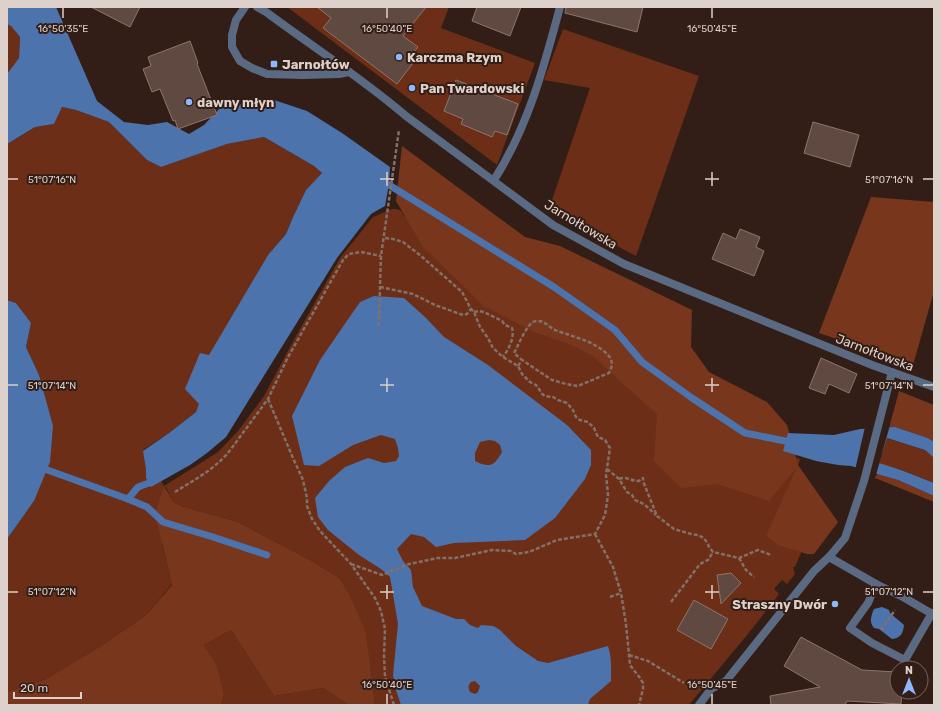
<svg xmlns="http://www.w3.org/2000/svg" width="941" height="712" font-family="Rubik,sans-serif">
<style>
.green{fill:#6c2e16}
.forest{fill:#78371d}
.water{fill:#4d73ac;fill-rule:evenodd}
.pier{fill:#321e16}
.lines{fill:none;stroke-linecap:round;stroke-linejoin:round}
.stream{stroke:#4d73ac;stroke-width:7}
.building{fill:#604941;stroke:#8e756c}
.path{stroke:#827069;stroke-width:2.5;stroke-dasharray:4 2;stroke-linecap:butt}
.service{stroke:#5a6a83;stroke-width:8}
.minor{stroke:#5a6a83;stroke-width:8}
.ticks{fill:none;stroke:#ded0ca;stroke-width:1.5}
.poi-dot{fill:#8db9fc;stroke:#321e16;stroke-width:1.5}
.labels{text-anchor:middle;stroke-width:4;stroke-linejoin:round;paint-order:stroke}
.poi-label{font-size:13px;font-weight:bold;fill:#ded0ca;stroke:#321e16;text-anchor:start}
.street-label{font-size:13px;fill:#ded0ca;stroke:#321e16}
.ticks-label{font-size:10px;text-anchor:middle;fill:#ded0ca;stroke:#321e16;stroke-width:4;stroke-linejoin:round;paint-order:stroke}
</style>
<rect width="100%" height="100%" fill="#321e16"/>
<!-- green -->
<g class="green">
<path d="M287,7h162l-8,21 94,35 -38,102z"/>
<path d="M7,24l4,2 9,11 -1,21 -12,16z"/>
<path d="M563,29l136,47 -63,180 -55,-29 -31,-21 40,-118 -46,-8z"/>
<path d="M61,107l15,3 33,12 38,38 14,7 66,-23 37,-7 50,29 8,7 -16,17 -13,27 -7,17 -18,21 -59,101 -9,-3v51l-4,8 -27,21 -26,17 21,36 54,-34 20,-21 26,-35 32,-60 44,-78 33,-41 19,-8h5l4,2 3,5 329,220 67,23 -2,6 3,88 -6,14h-2l2,7 -8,10 -5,-4 -8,9 5,5 -27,35 -63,76h-314l-5,-41 -32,-87 -30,-18 -70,-37 -57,-16 -7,-4 -9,-16 -3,58 10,40 -26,31 -45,31 -55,33 -39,13v-153l27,-38 5,-126 -13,-28 5,-24 -15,-20 -9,-3v-156l28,-17 19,-3z"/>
<path d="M886,438l39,12 9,8v25l-33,-13 -22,-6z"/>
<path d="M231,630l43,66 49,-8 26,17h-128l3,-11 -7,-27 -13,-22z"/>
</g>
<!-- forest -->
<g class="forest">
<path d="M402,146l123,91 35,9 132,64 -1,37 18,25 58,30 20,23 11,40 40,57 -24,32h-7l-29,-9 -12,-9 31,-69 -28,34 -52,-17 -36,4 -27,-27 3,-47 -34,-30 -30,-28 -24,-12 -32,-11 -52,-26 -62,-60 -27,-46z"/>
<path d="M871,197l63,5v89l-21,74 -94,-32z"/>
<path d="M899,391l35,14v37l-6,-4 -33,-11 -6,1z"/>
<path d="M877,474l21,6 36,16v6l-59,-24z"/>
<path d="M164,486l10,16 7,4 57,16 70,37 30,18 11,17 16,36 5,34 5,41h-26l-26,-17 -49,8 -43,-66 -27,15 13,21 7,28 -3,11h-212l-2,-4v-9l39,-13 55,-33 45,-31 26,-30 -17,-71z"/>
</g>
<!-- water -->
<g class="water">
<path d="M7,7h49l41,94 27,21 24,3 19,-3 22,12 15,-9 16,-17 51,-9 36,12 35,22 48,34 -1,17 -4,22 -14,8 -34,44 -111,179 -19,16 -17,12 -39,22 -5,-9v-9l-3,-18 26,-18 27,-21 3,-8 -14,-15 15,-36 9,2 59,-100 18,-21 7,-17 13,-27 16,-17 -8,-7 -50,-29 -37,7 -66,23 -14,-7 -38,-38 -33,-12 -14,-3 -8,17 -19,3 -28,17v-70l12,-16 1,-21 -9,-11 -4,-2z"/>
<path d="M374,296l30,2 22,20 18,19 44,28 79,60 24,25v15l-6,14 -30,39 -30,22 -71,3 -18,4 -12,-10 -13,-3 -14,15 6,12 8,9 2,17 9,19 34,13h8l6,6 8,3 3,-3 12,1 4,2 3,2 16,16 22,15 10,2 60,-17c4,12 3,23 3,35l-21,18 -2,6h-187l-5,-15 -3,-15 5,-51 -8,-47 -9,-8 -22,-14 -31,-25 -10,-13 -3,-19 14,-17 16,-14 23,-9 16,5 12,-2 3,-5 -1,-8 -3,-9 -14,-4 -28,10 -34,21 -15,-1 -12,-49 28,-56 40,-58zM489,440l6,1 5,4 2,7c-7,13 -12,17 -27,9v-8l5,-11zM475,681l5,5 -2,6 -3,2 -5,-2c-2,-4 -2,-7 1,-10z"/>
<path d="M7,300l9,3 15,20 -5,24 13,28 14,51 -3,36 -16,39 -27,38z"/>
<path d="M895,427l33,11 6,4v16l-9,-8 -38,-12 -8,25 22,7 33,13v13l-36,-16 -21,-6 -26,-8 -13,-1 -22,-4 -33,-10 5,-18 46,2 26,-6z"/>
<path d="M882,607l7,3 1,3 14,12c-1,8 -3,13 -12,14l-13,-10 -5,-1c-5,-6 -3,-12 0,-19z"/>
</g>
<!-- pier -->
<path class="pier" d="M890,425l-14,50 -21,-5 10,-43z"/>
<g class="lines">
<!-- stream -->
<g class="stream">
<path d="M381,180l173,107 61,43 27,32 50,36 53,35 50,10"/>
<path d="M39,467l89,32 19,8 16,15 50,15 54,18"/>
<path d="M128,499l10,-12 11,-4"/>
</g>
</g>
<!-- building -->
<g class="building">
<path d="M91,7h49l-10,20z"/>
<path d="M317,7h109l-23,29 15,11 -7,9 5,3 -19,25 -74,-56 8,-10z"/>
<path d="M477,7h44l-11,29 -38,-15z"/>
<path d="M566,7h77l-6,25 -72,-19z"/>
<path d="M190,41l8,22 -1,1 20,51 -39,14 -3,-9 -2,1 -13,-32 -8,3 -9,-23 8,-3 -3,-9z"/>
<path d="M456,80l62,24 -11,31 -12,-4 -3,6 -31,-13 2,-5 -19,-8z"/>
<path d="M813,122l46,13 -9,32 -46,-14z"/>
<path d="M740,229l20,8 -4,10 8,4 -10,25 -42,-17 11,-26 13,6z"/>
<path d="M821,358l36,16 -8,19 -20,-9 -4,10 -16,-6z"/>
<path d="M731,573l10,10 -20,21 -4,-29z"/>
<path d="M694,600l34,19 -17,30 -34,-19z"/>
<path d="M801,637l61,33 35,2v20h5l-1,12 -54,-3 -2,4h-74l-1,-9 50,-9 -36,-21z"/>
</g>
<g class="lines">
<!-- path -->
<g class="path">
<path d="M380,287l33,7 22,11 28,10 4,-1 4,-5"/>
<path d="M474,312l5,-1 5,1 18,9 3,4 7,3c3,10 -4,22 -9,29"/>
<path d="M379,326l1,-39 1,-31 18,-126"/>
<path d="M518,366l4,-6 -8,-7c4,-7 12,-27 19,-31 10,-4 14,4 22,8 4,2 10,3 14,5 13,4 25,8 36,17 7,6 9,12 4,21l-31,13 -12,-2 -14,-4 -30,-20"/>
<path d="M268,399l25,59 10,22 4,18v8l5,13 8,12 31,33 24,34 6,13 4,18 -1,27 1,21 9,28"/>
<path d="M607,469l12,10 8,13 5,3 3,5 2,1 7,3 12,11"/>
<path d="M619,479c7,-3 12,2 20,2l4,-3v3l14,35 17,13 17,5 7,1 6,3 4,6 1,3 4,5 26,6 19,-8 13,5"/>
<path d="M175,492c19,-12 42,-24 56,-43l37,-50 20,-42 55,-97 6,-6 12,-2 20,4"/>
<path d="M595,534l18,33 8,26 5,31 4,41 10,13 3,5v6l-4,16"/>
<path d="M739,558l7,12 8,7"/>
<path d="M351,564l31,11 27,-11 29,-6h17l37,-8 19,1 5,3 13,-2 28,-12 38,-6 10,-19 3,-20 -2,-20 4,-27 -5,-8 -7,-3 -4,-9 -6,-6 -8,-2 -4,-3 -3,-7 -6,-7 -9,-3 -5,-3 -8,-1 -4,-3 -2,-4 -3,-4 -6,-3 -8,-8 -4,-8 -15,-9 -10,-9 -5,-10 -8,-11 -6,-15 -3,-3 -9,-17 -41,-36 -18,-14 -10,-3 -8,-1"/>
<path d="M610,597l11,-4"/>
<path d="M671,602l29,-38 8,-4 5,-8"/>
<path d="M881,630l14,-20"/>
<path d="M629,655l19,6 36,22"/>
</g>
<!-- service -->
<g class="service">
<path d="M245,7l-9,13 -4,15v12l8,14 12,7 15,6 36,1 36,-1 10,-2"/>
<path d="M494,180c34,-53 50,-113 66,-173"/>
<path d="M829,557l47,27 27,13 31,18"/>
<path d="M876,584l-8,19 -18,25 22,15 33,17 27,-47"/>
<path d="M699,705l12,-16 15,-8 88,-110 15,-14 16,-19 19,-57 28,-109"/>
</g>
<!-- minor -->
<path class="minor" d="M257,7l9,5c47,35 96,66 140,104l147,109 71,39 248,101 62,22"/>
</g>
<!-- ticks -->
<path class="ticks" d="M63,8v10M387,8v10M712,8v10M387,172v14M712,172v14M8,179h10M380,179h14M705,179h14M923,179h10M387,378v14M712,378v14M8,385h10M380,385h14M705,385h14M923,385h10M387,585v14M712,585v14M8,592h10M380,592h14M705,592h14M923,592h10M387,694v10M712,694v10"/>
<!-- markers -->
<g class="poi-dot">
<circle cx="399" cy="57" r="4"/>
<rect x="270" y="60" width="8" height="8" rx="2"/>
<circle cx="412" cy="88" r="4"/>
<circle cx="189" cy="102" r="4"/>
<circle cx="835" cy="604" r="4"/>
</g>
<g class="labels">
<!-- poi labels -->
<g class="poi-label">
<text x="407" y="62">Karczma Rzym</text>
<text x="282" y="69">Jarnołtów</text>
<text x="420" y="93">Pan Twardowski</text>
<text x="197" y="107">dawny młyn</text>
<text x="827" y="609" text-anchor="end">Straszny Dwór</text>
</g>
<!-- street labels -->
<g class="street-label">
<text transform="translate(581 224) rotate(31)" y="5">Jarnołtowska</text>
<text transform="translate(875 352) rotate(21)" y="5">Jarnołtowska</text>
</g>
</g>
<g class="ticks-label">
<text x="63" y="32">16°50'35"E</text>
<text x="387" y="32">16°50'40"E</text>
<text x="712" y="32">16°50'45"E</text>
<text x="52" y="183">51°07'16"N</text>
<text x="889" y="183">51°07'16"N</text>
<text x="52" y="389">51°07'14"N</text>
<text x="889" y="389">51°07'14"N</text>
<text x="52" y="595">51°07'12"N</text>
<text x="889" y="595">51°07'12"N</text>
<text x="387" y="688">16°50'40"E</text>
<text x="712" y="688">16°50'45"E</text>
</g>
<!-- border -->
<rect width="941" height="712" fill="none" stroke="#ded0ca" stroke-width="16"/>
<!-- north arrow -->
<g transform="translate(909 680)"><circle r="19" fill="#321e16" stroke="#77655e"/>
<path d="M0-3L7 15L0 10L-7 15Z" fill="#8db9fc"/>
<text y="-6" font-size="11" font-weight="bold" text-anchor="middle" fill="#ded0ca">N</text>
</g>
<!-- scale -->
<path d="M14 692v6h67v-6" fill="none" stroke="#ded0ca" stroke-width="2"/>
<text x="20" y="692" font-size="12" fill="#ded0ca" stroke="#321e16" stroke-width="3" paint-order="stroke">20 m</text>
</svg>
